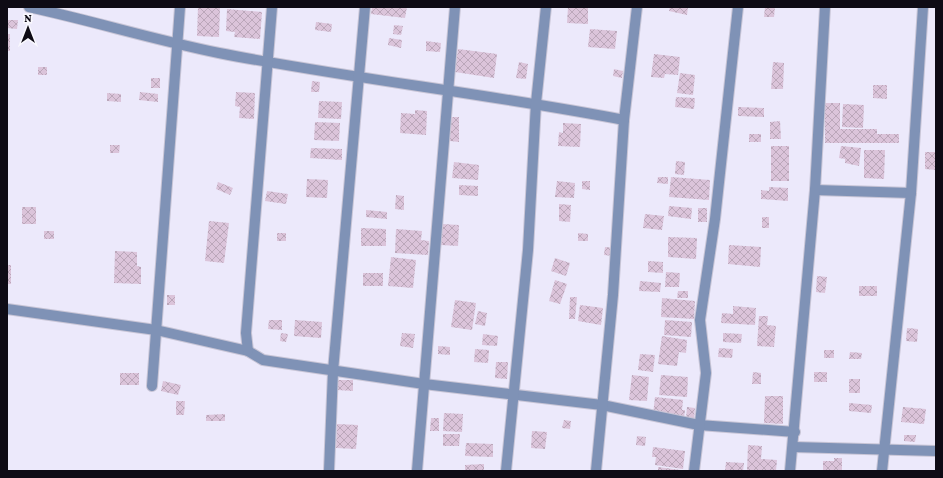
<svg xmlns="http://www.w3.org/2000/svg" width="943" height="478" font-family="'Crimson Pro',serif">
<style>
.building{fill:url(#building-cross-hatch)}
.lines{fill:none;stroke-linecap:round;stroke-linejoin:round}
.street-casing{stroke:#c8c5d6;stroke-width:12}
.street{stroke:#7f92b6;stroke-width:10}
</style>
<defs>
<pattern id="building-cross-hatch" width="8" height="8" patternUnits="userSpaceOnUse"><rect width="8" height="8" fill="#dbc4da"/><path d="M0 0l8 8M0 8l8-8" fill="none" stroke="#bba7ba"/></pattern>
</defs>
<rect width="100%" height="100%" fill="#ece9fb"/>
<!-- building -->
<g class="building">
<path d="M198,7h22l-1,30 -22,-1z"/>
<path d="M372,7h35l-2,11 -34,-4z"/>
<path d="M568,7h20v17l-21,-1z"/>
<path d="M670,7h18l-1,8 -18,-4z"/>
<path d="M765,7h10l-1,10h-10z"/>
<path d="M227,9l35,3 -2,27 -26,-2 1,-5 -9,-1z"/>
<path d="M7,20h11l-1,9 -10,-1z"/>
<path d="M316,22l16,2 -1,8 -16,-2z"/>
<path d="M394,25l9,1 -2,9 -8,-1z"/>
<path d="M590,29l27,2 -2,18 -27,-2z"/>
<rect x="7" y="34" width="3" height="17"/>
<path d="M389,38l13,2 -1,8 -13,-3z"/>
<path d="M426,41l15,2 -1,9 -14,-1z"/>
<path d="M458,49l39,5 -3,24 -39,-6z"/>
<path d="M654,54l26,3 -2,18 -13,-1 -1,4 -13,-1z"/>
<path d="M519,62l9,2 -2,15 -10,-1z"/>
<path d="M773,62l11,1 -1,26h-12z"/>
<rect x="38" y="67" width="9" height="8"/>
<path d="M614,69l9,2 -1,7 -9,-2z"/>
<path d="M680,73l15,2 -2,20 -16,-2z"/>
<rect x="151" y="78" width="9" height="10"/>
<path d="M312,81l8,1 -1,10h-8z"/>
<path d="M873,85h14v14l-14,-1z"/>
<path d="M140,92l18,2v8l-19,-2z"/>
<path d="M236,92l19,1 -1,26 -15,-1 1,-11 -5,-1z"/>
<path d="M107,93l14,1v8l-14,-1z"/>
<path d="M676,97l19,1 -1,11 -19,-2z"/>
<path d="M319,101l23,1 -1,17 -23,-1z"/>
<path d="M825,103h15v26h37v5h22v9h-74z"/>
<path d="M843,104l21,1 -1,23 -21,-1z"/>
<path d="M738,107l26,1v9l-26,-1z"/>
<path d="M415,110l12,1 -1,24 -26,-2 1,-20 14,1z"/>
<path d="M450,117h9v25l-9,-1z"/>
<path d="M780,121l1,18h-11v-17z"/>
<path d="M315,122l25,1 -1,18 -25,-1z"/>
<path d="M563,123l18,1 -1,23 -22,-1 1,-14 4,1z"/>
<rect x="749" y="134" width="12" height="8"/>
<path d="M110,145h10l-1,8h-9z"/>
<rect x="771" y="146" width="18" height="35"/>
<path d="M841,146l20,2 -2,18 -14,-3v-4l-6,-1z"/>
<path d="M311,148l31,1v11l-32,-2z"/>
<path d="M864,150h21l-1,29 -20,-1z"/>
<path d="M925,152h11v18l-11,-1z"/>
<path d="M676,161l9,1 -1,13 -9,-1z"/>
<path d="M454,162l25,3 -1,15 -26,-2z"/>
<path d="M658,177h10v7l-11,-1z"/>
<path d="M671,177l39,3 -1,20 -40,-3z"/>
<path d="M307,179l21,1 -1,18 -21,-1z"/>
<path d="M557,181l18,2 -1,15 -19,-1z"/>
<path d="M582,181h8v9l-8,-1z"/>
<path d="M218,182l15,6 -3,7 -14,-6z"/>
<path d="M459,185l19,1v10l-19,-1z"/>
<path d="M769,187l19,1v13l-27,-2v-9l8,1z"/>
<path d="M267,191l21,3 -2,10 -21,-3z"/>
<path d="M396,195l8,1v14l-9,-1z"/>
<path d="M559,204l12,1 -1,17 -11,-1z"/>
<path d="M669,206l23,2 -1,11 -23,-3z"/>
<rect x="22" y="207" width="14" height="17"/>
<rect x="698" y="208" width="9" height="14"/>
<path d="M366,210l21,2v7l-21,-2z"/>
<path d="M645,214l19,2 -2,14 -19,-2z"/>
<rect x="762" y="217" width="7" height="11"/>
<path d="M209,221l20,2 -5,40 -19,-2z"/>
<path d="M442,224l17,1 -1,21 -17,-1z"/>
<path d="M361,228l25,1v17h-25z"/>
<path d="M396,229l26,2 -1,9 8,1 -1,14 -33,-2z"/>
<rect x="44" y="231" width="10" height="8"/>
<rect x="277" y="233" width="9" height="8"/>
<path d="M578,233l10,1v7h-10z"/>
<path d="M668,237l29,1 -1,21 -28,-2z"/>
<path d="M729,245l32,2 -1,20 -32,-3z"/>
<path d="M605,247l9,1 -1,8 -9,-1z"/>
<path d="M115,251l22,1v14l4,1v17l-27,-1z"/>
<path d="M391,257l25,3 -3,28 -25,-2z"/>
<path d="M555,258l15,5 -4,13 -15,-5z"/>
<path d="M648,261l15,1v11l-15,-1z"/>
<rect x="7" y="265" width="4" height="19"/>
<path d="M666,272l14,1 -1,14h-14z"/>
<rect x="363" y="273" width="20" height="13"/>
<path d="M817,276l10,1 -2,16 -9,-1z"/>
<path d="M555,280l12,4 -7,20 -11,-3z"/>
<path d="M640,281l21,2 -1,9 -21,-1z"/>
<rect x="859" y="286" width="18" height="10"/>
<path d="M678,291h10v7h-11z"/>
<rect x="167" y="295" width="8" height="10"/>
<path d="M570,297h7l-2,22h-6z"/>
<path d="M662,298l33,3 -1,18 -33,-2z"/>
<path d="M455,300l21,3 -4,27 -21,-3z"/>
<path d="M580,305l23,3 -2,17 -23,-4z"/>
<path d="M733,306l23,2 -1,17 -34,-2 1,-10 11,1z"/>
<path d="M478,311l9,2 -2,13 -10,-2z"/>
<path d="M759,316h9l-1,9 9,1 -2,21 -17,-1z"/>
<path d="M269,320h13v10l-14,-1z"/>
<path d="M295,320l27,2 -1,16 -27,-2z"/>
<path d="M665,320l27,2 -1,15 -27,-2z"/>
<path d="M907,328l11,1 -1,13 -11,-1z"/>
<path d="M281,333l7,1 -2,8 -6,-1z"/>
<path d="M402,333l13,1 -2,14 -13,-2z"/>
<path d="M723,333l19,1 -1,9 -18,-1z"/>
<path d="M483,334l15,2 -1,10 -15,-1z"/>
<path d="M662,336l25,4 -1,13 -7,-1 -2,14 -19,-2z"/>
<path d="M438,346l12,1v8l-12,-1z"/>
<path d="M719,348l14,1 -1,9 -14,-1z"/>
<path d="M475,349l14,1 -1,13 -14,-1z"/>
<rect x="824" y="350" width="10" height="8"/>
<path d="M850,352l12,1 -1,6h-12z"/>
<path d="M640,354l15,1 -2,17 -15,-2z"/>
<path d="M496,362h12l-1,17 -12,-1z"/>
<path d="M753,372l8,1v11h-9z"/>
<rect x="814" y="372" width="13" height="10"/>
<rect x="120" y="373" width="19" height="12"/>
<path d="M632,375l17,2 -2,24 -18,-1z"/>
<path d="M661,375l27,2 -1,20 -28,-2z"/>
<rect x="849" y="379" width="11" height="14"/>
<path d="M337,380h16v11l-16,-1z"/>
<path d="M163,381l18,4 -3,10 -17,-4z"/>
<path d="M765,396h18v28l-19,-1z"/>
<path d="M655,397l28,3 -1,10h3l-1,8 -31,-4z"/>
<path d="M176,401h9l-1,14h-8z"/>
<path d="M849,403l23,2 -1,8 -22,-2z"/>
<path d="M687,407l8,1 -1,11 -8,-1z"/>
<path d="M903,407l23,2 -2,15 -23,-2z"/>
<path d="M444,413l19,1 -1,18 -19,-1z"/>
<path d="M225,414v7h-19v-6z"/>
<path d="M431,418h8v13h-9z"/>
<path d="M564,420l7,1 -1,8 -8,-1z"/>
<path d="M337,424l21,1 -2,24 -20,-1z"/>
<path d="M532,431l15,1 -2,17 -14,-1z"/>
<path d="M443,434h17l-1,12h-16z"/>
<path d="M904,435h12l-1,7 -11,-1z"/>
<path d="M637,436l9,1 -1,9 -9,-1z"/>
<path d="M466,443l27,1v13l-28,-1z"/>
<path d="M748,445l14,1 -1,13 16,1 -1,11h-29z"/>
<path d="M653,447l32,4 -2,18 -28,-4 1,-8h-4z"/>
<path d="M834,458h8v12h-19v-9h11z"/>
<path d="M726,462l18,1 -1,8h-18z"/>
<path d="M484,464v7h-19v-6z"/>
<path d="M658,467l23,3v1h-23z"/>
</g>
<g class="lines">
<defs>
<g id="street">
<path d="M29,7c64,14 126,33 190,46 134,26 271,41 405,67"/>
<path d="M815,190l96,3"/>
<path d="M7,309l149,21 92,21 15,9 161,24 178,21 97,20 96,7"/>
<path d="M248,351l-2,-18 26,-326"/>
<path d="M152,386l28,-379"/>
<path d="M793,447l143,4"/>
<path d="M329,471l4,-100 32,-364"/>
<path d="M417,471l38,-464"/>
<path d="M506,471l22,-221 8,-147 10,-96"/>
<path d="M596,471l17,-176 11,-175 13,-113"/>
<path d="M694,471l12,-98 -6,-53 15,-101 23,-212"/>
<path d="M790,471l25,-281 10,-183"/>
<path d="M882,471l29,-278 12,-186"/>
</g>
</defs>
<!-- street casing -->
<use href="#street" class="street-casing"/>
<!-- street -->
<use href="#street" class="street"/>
</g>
<!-- border -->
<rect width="943" height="478" fill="none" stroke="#0e0b15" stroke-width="16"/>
<!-- north arrow -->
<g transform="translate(28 28)" stroke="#f9f8fe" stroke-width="3" paint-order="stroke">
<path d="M0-3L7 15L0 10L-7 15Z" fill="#0e0b15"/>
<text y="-6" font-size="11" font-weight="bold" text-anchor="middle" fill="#0e0b15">N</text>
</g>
</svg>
